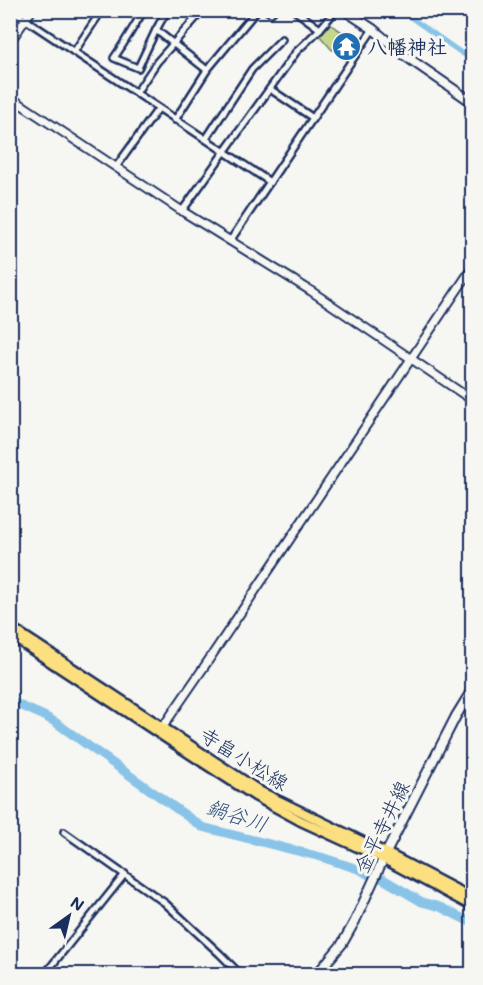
<svg xmlns="http://www.w3.org/2000/svg" width="483" height="985" font-family="Mali,'Klee One',sans-serif">
<style>
.green{fill:#c6d78b;stroke:#708374;stroke-width:1.5}
.lines{fill:none;stroke-linecap:round;stroke-linejoin:round}
.canal{stroke:#89c4e8;stroke-width:5}
.river{stroke:#89c4e8;stroke-width:9}
.minor-casing{stroke:#1b2f5e;stroke-width:10}
.tertiary-casing{stroke:#1b2f5e;stroke-width:11}
.secondary-casing{stroke:#1b2f5e;stroke-width:12}
.primary-casing{stroke:#1b2f5e;stroke-width:13}
.minor{stroke:#f6f6f2;stroke-width:5}
.tertiary{stroke:#f6f6f2;stroke-width:7}
.secondary{stroke:#f6f6f2;stroke-width:8}
.primary{stroke:#fce080;stroke-width:8}
.labels{text-anchor:middle;stroke-width:6;stroke-linejoin:round;paint-order:stroke}
.poi-label{font-size:20px;font-weight:bold;fill:#1b2f5e;stroke:#f6f6f2;text-anchor:start}
.street-label{font-size:20px;fill:#1b2f5e;stroke:#f6f6f2}
.water-label{font-size:21px;font-style:italic;fill:#365480;stroke:#f6f6f2}
</style>
<rect width="100%" height="100%" fill="#f6f6f2"/>
<filter id="ink" filterUnits="userSpaceOnUse"><feTurbulence type="fractalNoise" baseFrequency=".0167" numOctaves="2"/><feDisplacementMap in="SourceGraphic" scale="12" xChannelSelector="R" yChannelSelector="G"/><feConvolveMatrix kernelMatrix="1 2 1 2 8 2 1 2 1" color-interpolation-filters="sRGB"/></filter>
<g filter="url(#ink)">
<!-- green -->
<path class="green" d="M330,24l26,17 2,8 -7,10 -13,-10 -6,1 -13,-15z"/>
<g class="lines">
<!-- canal -->
<path class="canal" d="M400,10l63,44 9,3"/>
<!-- river -->
<path class="river" d="M10,701l32,14 13,7 147,105 119,30 40,13 6,4 16,5 39,23 18,5 32,16"/>
<defs>
<g id="minor">
<path d="M11,10l259,172"/>
<path d="M144,10c-10,16 -19,32 -30,48l24,10 18,-38 11,-20"/>
<path d="M266,10l5,3 3,-3"/>
<path d="M294,10l26,19"/>
<path d="M156,30l51,40"/>
<path d="M74,52l28,-42"/>
<path d="M270,89l43,29"/>
<path d="M136,93l21,-31 46,-52"/>
<path d="M175,120l32,-50 50,-60"/>
<path d="M206,139l46,-70 30,-30"/>
<path d="M116,167l42,-58"/>
<path d="M182,211l114,-159 24,-23 16,-19"/>
<path d="M230,241l143,-212"/>
<path d="M64,832l101,71 55,51 20,20"/>
<path d="M45,974l80,-100"/>
</g>
<g id="tertiary">
<path d="M10,42l22,-32"/>
<path d="M10,97l172,114 129,80 161,109"/>
<path d="M160,731l44,-64 268,-399"/>
</g>
<g id="secondary">
<path d="M344,10l29,19 31,26 68,47"/>
<path d="M317,974l25,-30 13,-23 31,-68 70,-137 16,-26"/>
</g>
<g id="primary">
<path d="M10,627l251,165 125,61 86,45"/>
<path d="M10,635l197,130 48,31 46,25 83,38 88,47"/>
</g>
</defs>
<!-- minor casing -->
<use href="#minor" class="minor-casing"/>
<!-- tertiary casing -->
<use href="#tertiary" class="tertiary-casing"/>
<!-- secondary casing -->
<use href="#secondary" class="secondary-casing"/>
<!-- primary casing -->
<use href="#primary" class="primary-casing"/>
<!-- minor -->
<use href="#minor" class="minor"/>
<!-- tertiary -->
<use href="#tertiary" class="tertiary"/>
<!-- secondary -->
<use href="#secondary" class="secondary"/>
<!-- primary -->
<use href="#primary" class="primary"/>
</g>
</g>
<!-- icons -->
<defs>
<symbol id="temple-disc" viewBox="-11 -11 22 22"><circle r="9.5" fill="#1f6fb2" stroke="#f6f6f2"/><path d="M0-6L5-2H3V0L6.5 2.5H4V6H1.5V3h-3V6H-4V2.5H-6.5L-3 0V-2H-5Z" fill="#fff"/></symbol>
</defs>
<g fill-rule="evenodd">
<use href="#temple-disc" x="330" y="30" width="33" height="33"/>
</g>
<g class="labels">
<!-- poi labels -->
<g class="poi-label">
<text x="367" y="54">八幡神社</text>
</g>
<!-- street labels -->
<g class="street-label">
<text transform="translate(244 759) rotate(32)" y="7">寺畠小松線</text>
<text transform="translate(382 827) rotate(-64)" y="7">金平寺井線</text>
</g>
<!-- water labels -->
<g class="water-label">
<text transform="translate(237 816) rotate(18)" y="7">鍋谷川</text>
</g>
</g>
<!-- margin -->
<rect width="483" height="985" fill="none" stroke="#f6f6f2" stroke-width="36"/>
<rect x="18" y="18" width="447" height="949" fill="none" stroke="#1b2f5e" stroke-width="2" filter="url(#ink)"/>
<!-- north arrow -->
<g transform="translate(69 916) rotate(34)" stroke="#f6f6f2" stroke-width="4.5" paint-order="stroke">
<path d="M0-4.5L10 22L0 15L-10 22Z" fill="#1b2f5e"/>
<text y="-9" font-size="16" font-weight="bold" text-anchor="middle" fill="#1b2f5e">N</text>
</g>
</svg>
